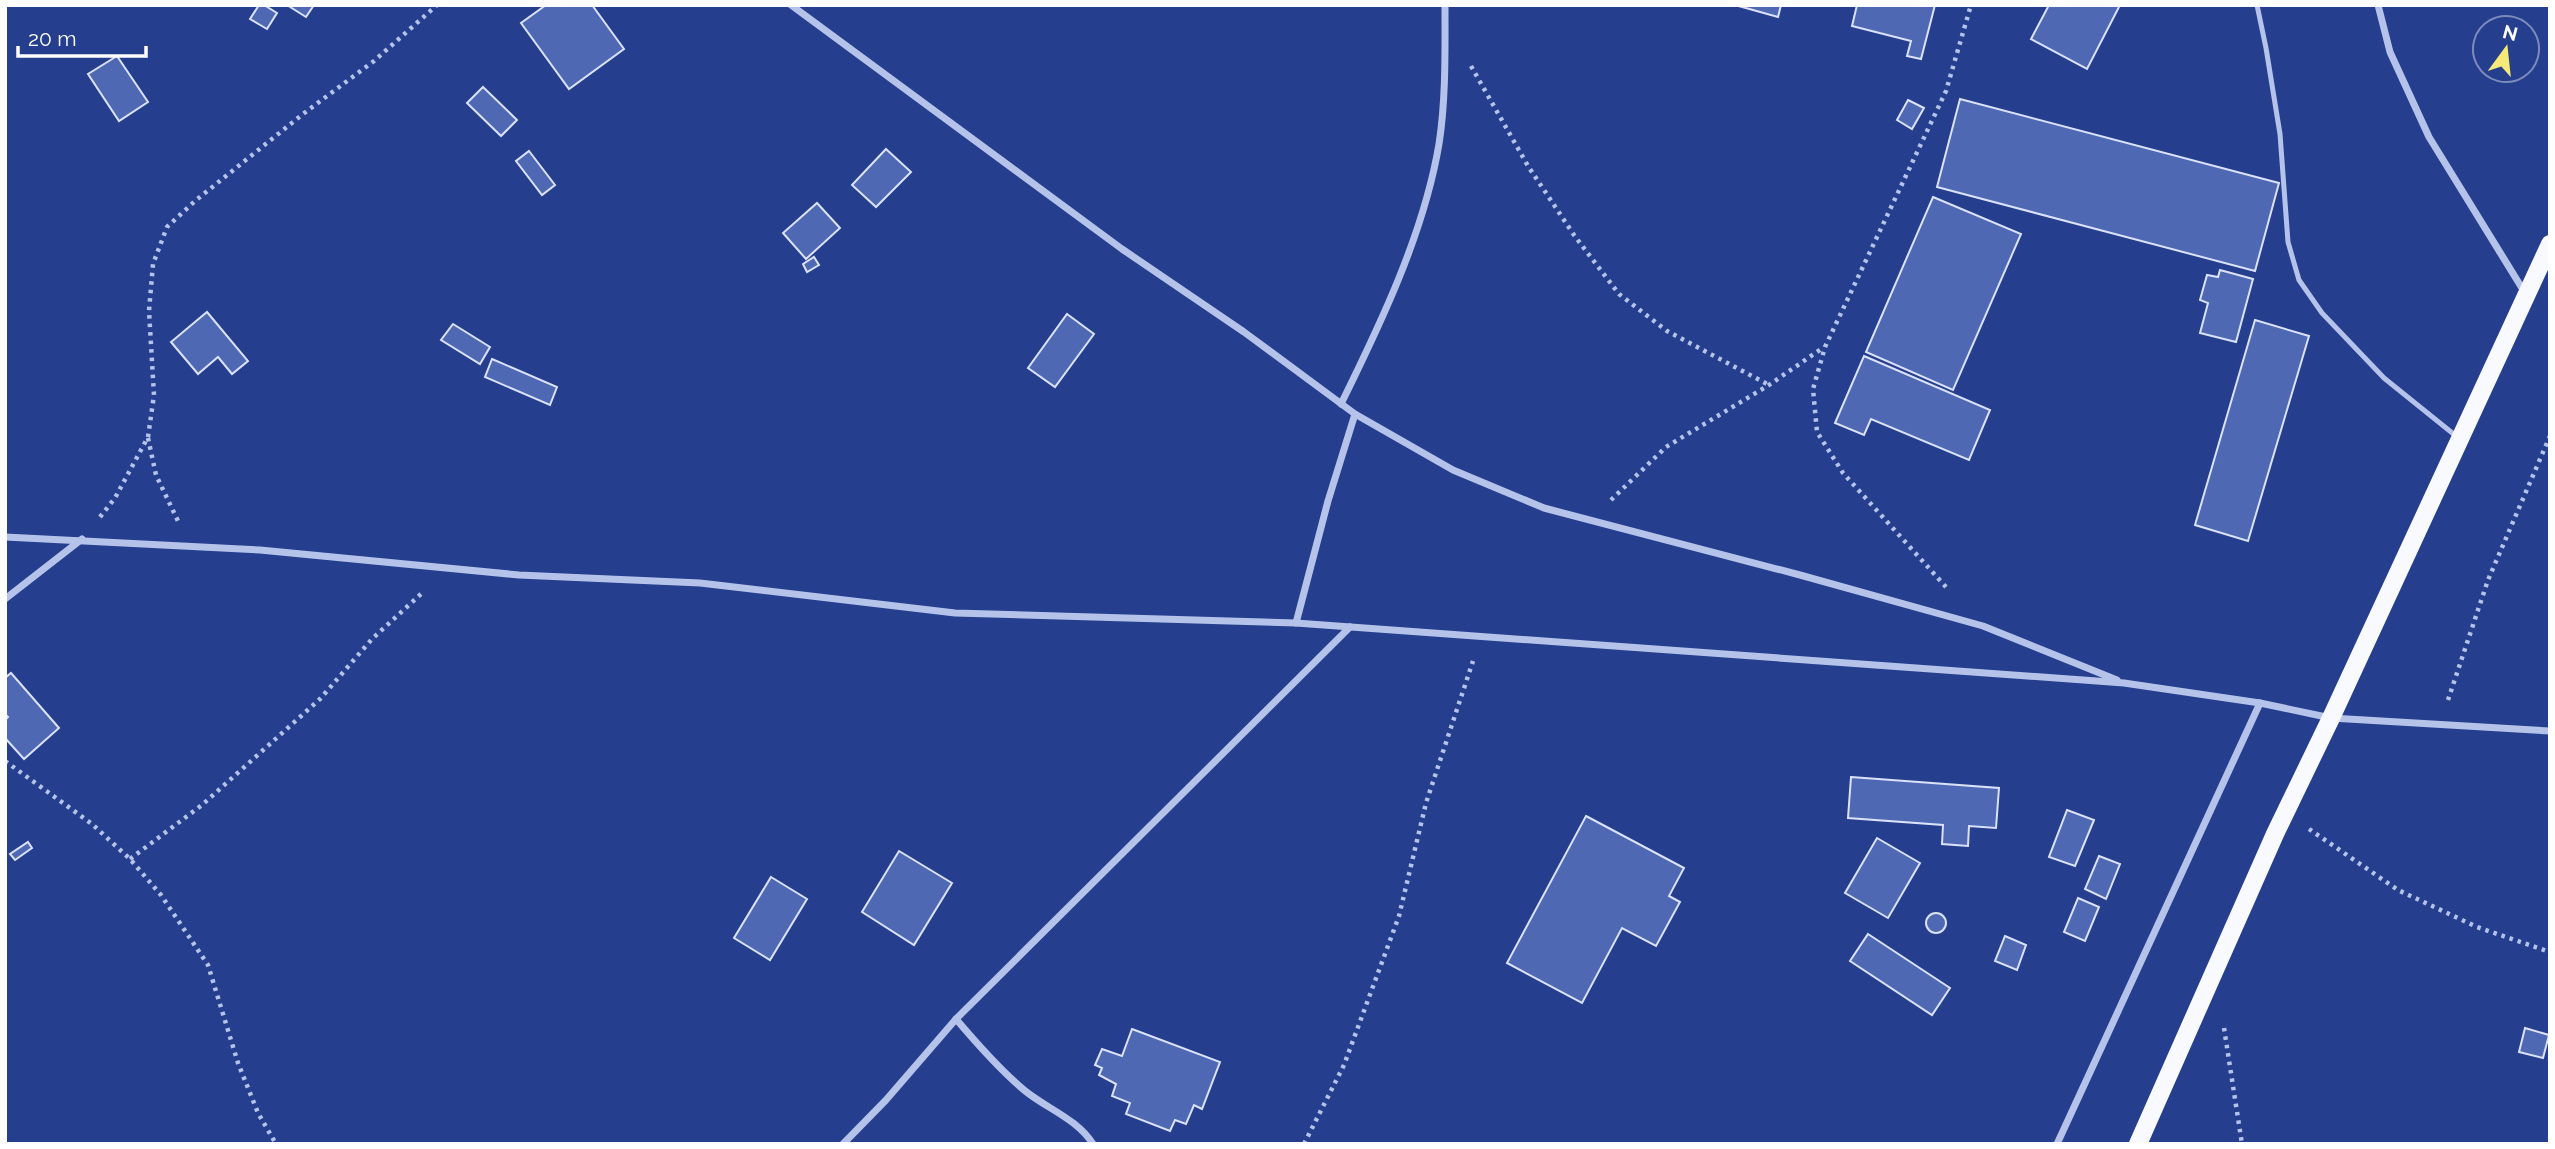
<svg xmlns="http://www.w3.org/2000/svg" width="2555" height="1149" font-family="Raleway,sans-serif">
<style>
.building{fill:#4e68b4;stroke:#dae1f8;stroke-width:2}
.lines{fill:none;stroke-linecap:round;stroke-linejoin:round}
.path{stroke:#b5c3eb;stroke-width:4.5;stroke-dasharray:3.5 5;stroke-linecap:butt}
.lane{stroke:#b5c3eb;stroke-width:5}
.street{stroke:#b5c3eb;stroke-width:7}
.primary{stroke:#f9faff;stroke-width:18}
</style>
<rect width="100%" height="100%" fill="#253e8d"/>
<!-- building -->
<g class="building">
<path d="M259,5h5l13,8 -10,16 -17,-10z"/>
<path d="M287,5h27l-8,12z"/>
<path d="M546,5h46l32,44 -55,40 -48,-66z"/>
<path d="M1735,5h46l-3,12z"/>
<path d="M1857,5h78l-14,54 -14,-3 4,-15 -59,-15z"/>
<path d="M2049,5h71l-33,64 -56,-30z"/>
<path d="M117,56l31,46 -29,19 -31,-47z"/>
<path d="M483,87l34,33 -16,16 -34,-33z"/>
<path d="M1960,99l319,84 -24,88 -318,-84z"/>
<path d="M1908,100l16,8 -12,21 -15,-9z"/>
<path d="M886,149l25,23 -35,35 -24,-22z"/>
<path d="M529,151l26,34 -13,10 -26,-34z"/>
<path d="M1933,197l88,37 -68,156 -87,-38z"/>
<path d="M817,203l23,25 -34,31 -23,-26z"/>
<path d="M814,257l5,8 -12,7 -4,-8z"/>
<path d="M2220,270l33,9 -17,63 -36,-9 8,-30 -8,-3 7,-25 11,2z"/>
<path d="M207,312l41,49 -16,13 -14,-17 -20,17 -27,-32z"/>
<path d="M1067,314l27,20 -39,53 -27,-19z"/>
<path d="M2255,320l54,16 -61,205 -53,-16z"/>
<path d="M453,324l37,23 -10,17 -39,-24z"/>
<path d="M1864,356l126,54 -21,50 -98,-41 -7,16 -29,-12z"/>
<path d="M492,359l65,28 -7,18 -65,-28z"/>
<path d="M11,673l48,55 -35,31 -19,-21v-18l3,-3 -3,-3v-36z"/>
<path d="M1851,777l148,11 -3,40 -27,-2 -1,20 -26,-2 1,-19 -95,-7z"/>
<path d="M2067,810l27,10 -19,46 -26,-9z"/>
<path d="M1586,816l98,52 -15,28 11,6 -24,44 -34,-18 -40,75 -75,-40z"/>
<path d="M1877,838l43,25 -32,55 -43,-25z"/>
<path d="M28,842l4,6 -17,12 -5,-6z"/>
<path d="M899,851l53,32 -38,62 -52,-33z"/>
<path d="M2099,856l21,8 -14,35 -21,-10z"/>
<path d="M771,877l36,22 -37,61 -36,-22z"/>
<path d="M2078,898l21,9 -14,34 -21,-9z"/>
<circle cx="1936" cy="923" r="10"/>
<path d="M1868,934l82,54 -18,27 -82,-54z"/>
<path d="M2005,936l21,9 -9,25 -22,-9z"/>
<path d="M2525,1028l24,7 -6,23 -24,-6z"/>
<path d="M1132,1029l88,33 -18,47 -8,-4 -8,19 -11,-4 -5,11 -44,-17 4,-11 -18,-7 4,-12 -17,-9 3,-7 -7,-3 7,-16 20,7z"/>
</g>
<g class="lines">
<!-- path -->
<g class="path">
<path d="M1471,66l57,100 46,69 45,59 48,37 102,54"/>
<path d="M148,438l8,37 22,46"/>
<path d="M1611,500l55,-53 103,-62 55,-38"/>
<path d="M100,517l15,-19 33,-61 6,-42 -5,-84 4,-47 14,-37 28,-26 108,-87 71,-53 63,-56"/>
<path d="M1946,587l-103,-114 -26,-41 -4,-43 12,-42 121,-256 25,-86"/>
<path d="M2448,700l40,-120 62,-144"/>
<path d="M5,761l87,63 38,35 31,36 47,70 30,98 20,50 18,31"/>
<path d="M2309,829l89,61 79,37 73,25"/>
<path d="M130,859l72,-54 118,-106 52,-60 50,-46"/>
<path d="M2224,1028l18,116"/>
<path d="M1304,1144l40,-79 55,-149 27,-113 47,-142"/>
</g>
<!-- lane -->
<path class="lane" d="M2257,5l9,43 14,86 8,108 11,38 23,33 62,65 72,58"/>
<!-- street -->
<g class="street">
<path d="M791,5l331,244 122,83 111,82 98,56 91,38 256,67 183,51 134,54"/>
<path d="M2378,5l12,47 39,85 96,156"/>
<path d="M1341,404c40,-81 83,-171 98,-260 7,-45 6,-93 6,-139"/>
<path d="M5,537l255,13 259,25 181,8 255,30 341,10 828,60 136,20 71,15 219,13"/>
<path d="M5,599l77,-60"/>
<path d="M1296,623l32,-122 27,-87"/>
<path d="M956,1019c22,26 43,50 68,71 23,19 52,28 69,54"/>
<path d="M843,1144l43,-44 70,-81 394,-392"/>
<path d="M2057,1144l203,-441"/>
</g>
<!-- primary -->
<path class="primary" d="M2138,1144l137,-310 56,-116 219,-474"/>
</g>
<!-- border -->
<rect width="2555" height="1149" fill="none" stroke="#ffffff" stroke-width="14"/>
<!-- north arrow -->
<g transform="translate(2506 49) rotate(15)"><circle r="33" fill="#253e8d" stroke="#7c8bbb" stroke-width="2"/>
<path d="M0-5L12 26L0 18L-12 26Z" fill="#f4e979"/>
<text y="-10" font-size="19" font-weight="bold" text-anchor="middle" fill="#ffffff">N</text>
</g>
<!-- scale -->
<path d="M18 46v10h128v-10" fill="none" stroke="#ffffff" stroke-width="3.5"/>
<text x="28" y="46" font-size="21" fill="#ffffff" stroke="#253e8d" stroke-width="5" paint-order="stroke">20 m</text>
</svg>
